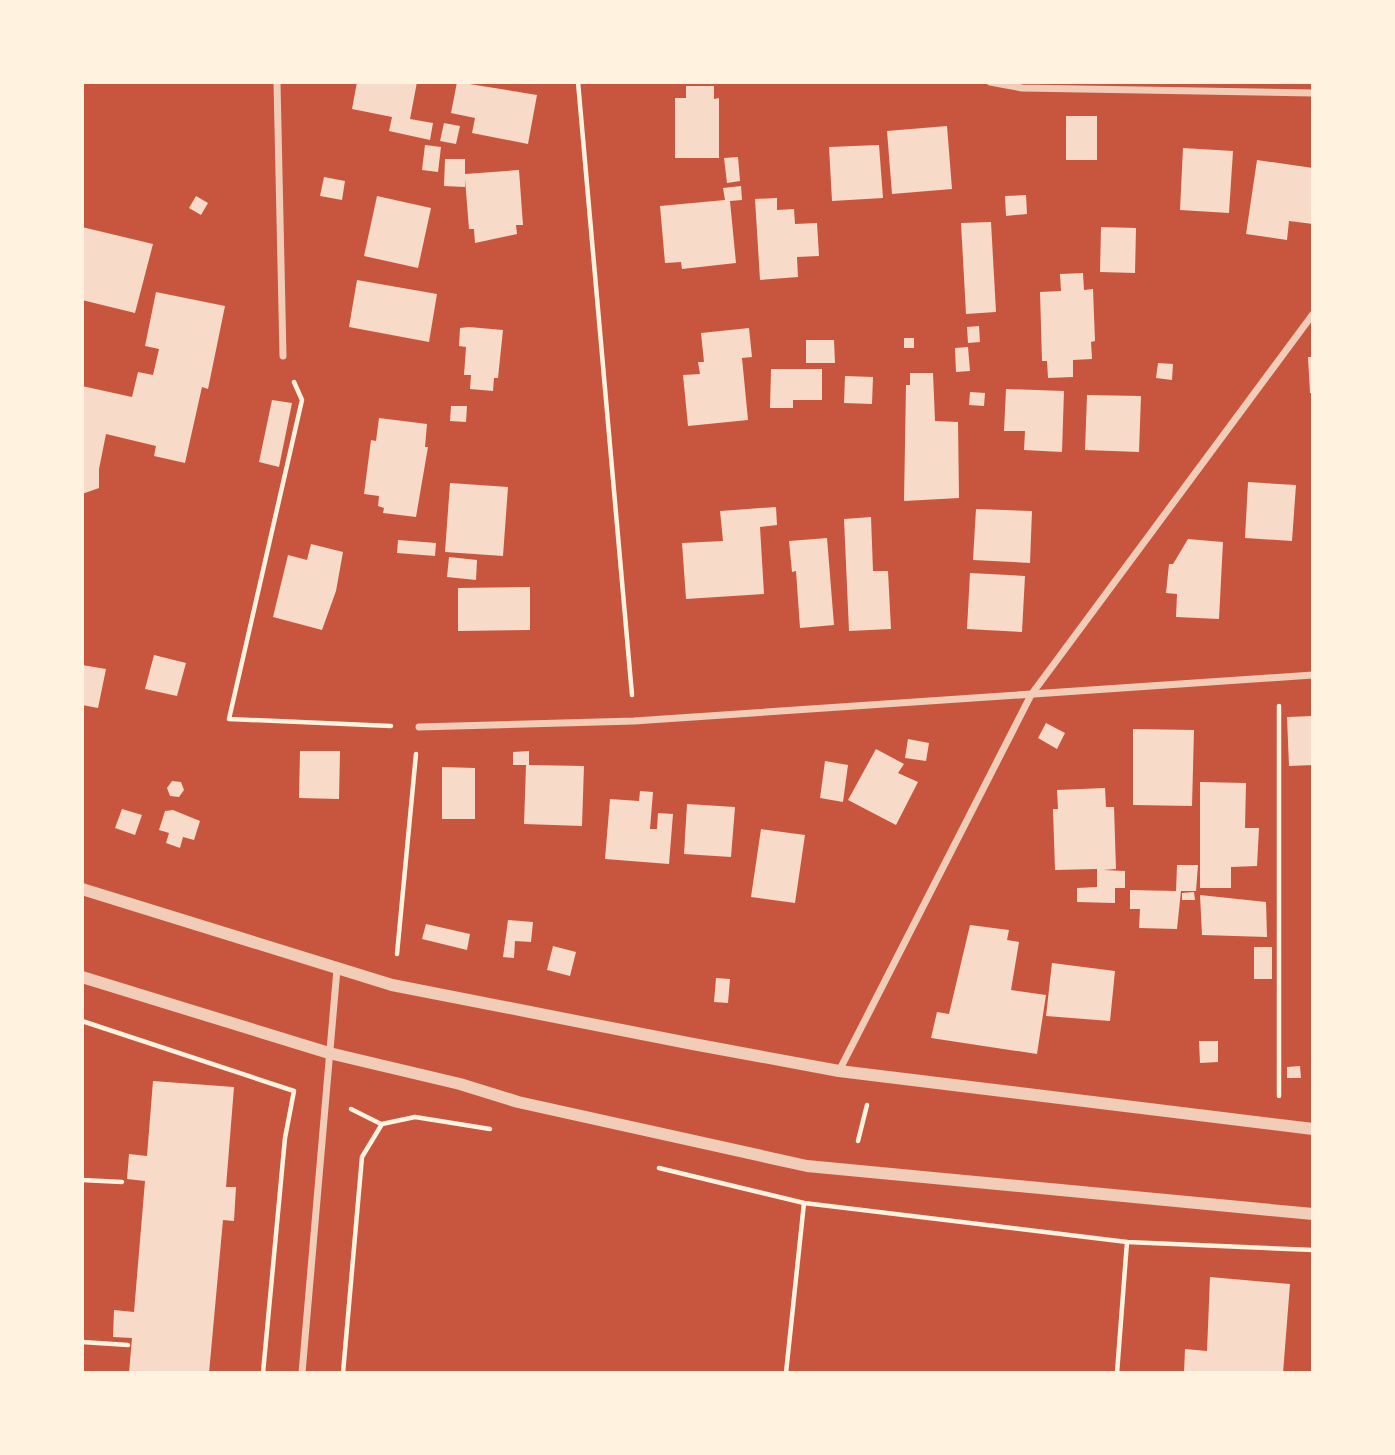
<svg xmlns="http://www.w3.org/2000/svg" width="1395" height="1455" font-family="Arial,sans-serif">
<style>
.building{fill:#f7dbc8}
.lines{fill:none;stroke-linecap:round;stroke-linejoin:round}
.path{stroke:#fff3e0;stroke-width:4.5}
.minor{stroke:#f1ccb7;stroke-width:7}
.tertiary{stroke:#f1ccb7;stroke-width:12}
</style>
<rect width="100%" height="100%" fill="#c8553d"/>
<!-- building -->
<g class="building">
<path d="M357,82h60l-7,37 23,4 -3,17 -41,-9 3,-14 -40,-8z"/>
<path d="M457,82l80,13 -9,49 -56,-11 3,-15 -24,-5z"/>
<path d="M686,86h28v13l5,-1v60h-44v-60h11z"/>
<rect x="1066" y="116" width="31" height="44"/>
<path d="M444,123l16,3 -4,18 -16,-3z"/>
<path d="M947,126l5,63 -60,5 -5,-63z"/>
<path d="M425,145l16,2 -3,25 -16,-2z"/>
<path d="M879,145l4,53 -51,3 -3,-54z"/>
<path d="M1183,148l50,3 -4,62 -49,-3z"/>
<path d="M738,157l2,24 -13,2 -3,-25z"/>
<path d="M445,159h20v15l54,-4 4,55h-7l1,9 -42,9 -1,-14h-5l-4,-50v8l-21,-1z"/>
<path d="M1257,160l56,8v56l-24,-3 -2,19 -41,-6z"/>
<path d="M324,177l21,4 -3,19 -22,-4z"/>
<path d="M741,186l1,14 -12,1 6,62 -54,6 -1,-7 -16,1 -5,-57 65,-6 -2,-12z"/>
<path d="M1026,195l1,19 -21,2 -1,-20z"/>
<path d="M196,196l12,7 -7,12 -12,-7z"/>
<path d="M377,196l54,12 -13,60 -54,-12z"/>
<path d="M777,198v12l17,-1 1,15 22,-1 2,33 -22,1 1,20 -38,3 -5,-81z"/>
<path d="M991,222l5,90 -30,2 -5,-91z"/>
<path d="M82,227l71,17 -18,69 -53,-13z"/>
<path d="M1101,227l35,1 -1,45 -35,-1z"/>
<path d="M1083,273l1,17 9,-1 2,52 -4,1 1,17 -19,1v17l-25,1 -1,-17h-5l-2,-69 21,-1 -1,-17z"/>
<path d="M357,280l80,14 -8,48 -80,-15z"/>
<path d="M156,292l69,14 -17,83 -6,-2 -17,76 -31,-7 2,-10 -50,-12 -7,35v19l-17,6v-108l50,11 6,-25 15,3 6,-26 -14,-3z"/>
<path d="M979,326l1,16 -12,1 -1,-16z"/>
<path d="M469,327l34,3 -5,48h-4l-1,13 -23,-2 1,-14h-7l2,-28 -7,-1 1,-18z"/>
<path d="M749,328l3,29 -10,1 6,62 -60,6 -5,-51 17,-1 -2,-12h6l-3,-29z"/>
<rect x="904" y="338" width="10" height="10"/>
<path d="M806,340h28l1,23h-29z"/>
<path d="M968,347l2,24 -14,1 -1,-24z"/>
<path d="M1308,357h5v36h-3z"/>
<path d="M1158,363l15,1 -1,16 -16,-2z"/>
<path d="M771,369h51v31h-29v8h-23z"/>
<path d="M910,373h23l2,48 23,1 1,76 -55,3 2,-116h4z"/>
<path d="M845,376l28,1 -1,27 -28,-1z"/>
<path d="M1006,389l58,2 -2,61 -38,-2 1,-19h-21z"/>
<path d="M970,392l15,1 -1,13 -15,-1z"/>
<path d="M1087,395l54,1 -2,56 -54,-2z"/>
<path d="M272,400l20,3 -13,64 -20,-5z"/>
<path d="M451,406h16l-1,16 -16,-1z"/>
<path d="M379,418l48,6 -2,23h3l-12,70 -33,-4 1,-5 -6,-2 1,-10 -15,-2 7,-54 5,1z"/>
<path d="M1248,482l48,3 -4,56 -47,-3z"/>
<path d="M450,483l58,4 -5,69 -58,-4z"/>
<path d="M776,507l1,18 -17,2 4,67 -78,5 -4,-56 41,-2 -3,-30z"/>
<path d="M976,509l56,2 -2,52 -57,-3z"/>
<path d="M871,517l2,54h15l3,58 -42,2 -5,-112z"/>
<path d="M827,538l7,87 -34,3 -4,-57 -4,1 -3,-31z"/>
<path d="M1188,539l35,3 -4,77 -43,-2 1,-23 -11,-1 3,-29h4z"/>
<path d="M398,540l38,3 -1,13 -38,-3z"/>
<path d="M311,544l32,8 -7,39 -14,39 -49,-13 15,-62 19,5z"/>
<path d="M449,557l28,3 -1,20 -29,-3z"/>
<path d="M970,573l55,3 -3,56 -55,-3z"/>
<path d="M530,587v43l-72,1v-43z"/>
<path d="M154,655l32,8 -9,33 -32,-7z"/>
<path d="M82,665l24,4 -8,39 -16,-3z"/>
<path d="M1313,716v49l-24,1 -2,-49z"/>
<path d="M1046,723l19,10 -8,16 -19,-11z"/>
<path d="M1133,729l61,1 -2,76 -59,-1z"/>
<path d="M908,739l21,4 -3,18 -21,-3z"/>
<path d="M876,749l28,15 -6,9 20,9 -22,43 -48,-25z"/>
<path d="M300,751h40l-1,48 -40,-1z"/>
<path d="M529,751v14l55,1 -2,60 -58,-2 2,-59h-13v-13z"/>
<path d="M825,761l23,4 -5,37 -23,-4z"/>
<path d="M442,767l33,1v51h-33z"/>
<path d="M172,781l9,1 3,8 -5,7 -9,-1 -3,-8z"/>
<path d="M1200,782l46,1 -1,45h14l-2,38 -26,1v21h-31z"/>
<path d="M1105,788l1,19h8l2,62 -13,1 22,1v17h-10v15l-38,-1v-14l20,-1v-18l-42,1 -2,-61h5l-1,-19z"/>
<path d="M640,791l13,1 -3,37h7l1,-16 15,1 -4,50 -64,-5 5,-60 29,2z"/>
<path d="M687,804l48,3 -4,50 -47,-3z"/>
<path d="M122,809l20,6 -7,20 -20,-7z"/>
<path d="M173,810l27,11 -6,19 -11,-3 -3,11 -14,-5 3,-10 -10,-3 6,-19z"/>
<path d="M761,829l44,6 -10,68 -44,-6z"/>
<path d="M1177,865h21l-2,26h-15l-4,38 -38,-1 1,-19h-10v-19l46,1z"/>
<path d="M1194,892l1,8h-13v-7z"/>
<path d="M1200,895l66,7 1,35 -65,-2z"/>
<path d="M508,920l25,2 -2,20 -16,-1 -1,17 -11,-1z"/>
<path d="M426,924l44,10 -3,16 -45,-11z"/>
<path d="M970,925l39,5 -2,10 12,2 -8,48 35,5 -9,59 -106,-16 6,-26 12,2z"/>
<path d="M553,946l23,6 -6,24 -23,-6z"/>
<rect x="1254" y="947" width="18" height="32"/>
<path d="M1052,963l63,8 -5,50 -64,-5z"/>
<path d="M716,978l14,1 -2,24 -14,-1z"/>
<path d="M1199,1041h19v21l-18,1z"/>
<path d="M1300,1066l1,12h-14v-11z"/>
<path d="M153,1081l81,6 -8,100h10l-2,34 -11,-1 -14,153h-80l3,-35 -19,-1 1,-27 20,2 11,-131 -18,-2 2,-25 18,2z"/>
<path d="M1210,1277l80,7 -7,89h-99l1,-24 22,2z"/>
</g>
<g class="lines">
<!-- path -->
<g class="path">
<path d="M578,82l54,613"/>
<path d="M294,382l8,18 -73,319 162,7"/>
<path d="M1279,706v390"/>
<path d="M397,954l19,-200"/>
<path d="M82,1021l212,70 -9,47 -22,235"/>
<path d="M351,1109l30,15"/>
<path d="M858,1141l9,-36"/>
<path d="M659,1168l145,35 323,39 186,8"/>
<path d="M82,1180l40,2"/>
<path d="M82,1342l46,3"/>
<path d="M343,1373l19,-216 20,-33 33,-7 75,12"/>
<path d="M786,1373l18,-170"/>
<path d="M1117,1373l10,-131"/>
</g>
<!-- minor -->
<g class="minor">
<path d="M277,82l6,274"/>
<path d="M990,82l32,6 291,5"/>
<path d="M419,727l215,-6 679,-46"/>
<path d="M839,1071l192,-376 282,-381"/>
<path d="M302,1373l35,-404"/>
</g>
<!-- tertiary -->
<g class="tertiary">
<path d="M82,889l310,96 301,59 146,27 474,58"/>
<path d="M82,977l247,76 131,31 58,18 289,64 506,48"/>
</g>
</g>
<!-- border -->
<rect width="1395" height="1455" fill="none" stroke="#fff3e0" stroke-width="168"/>
</svg>
